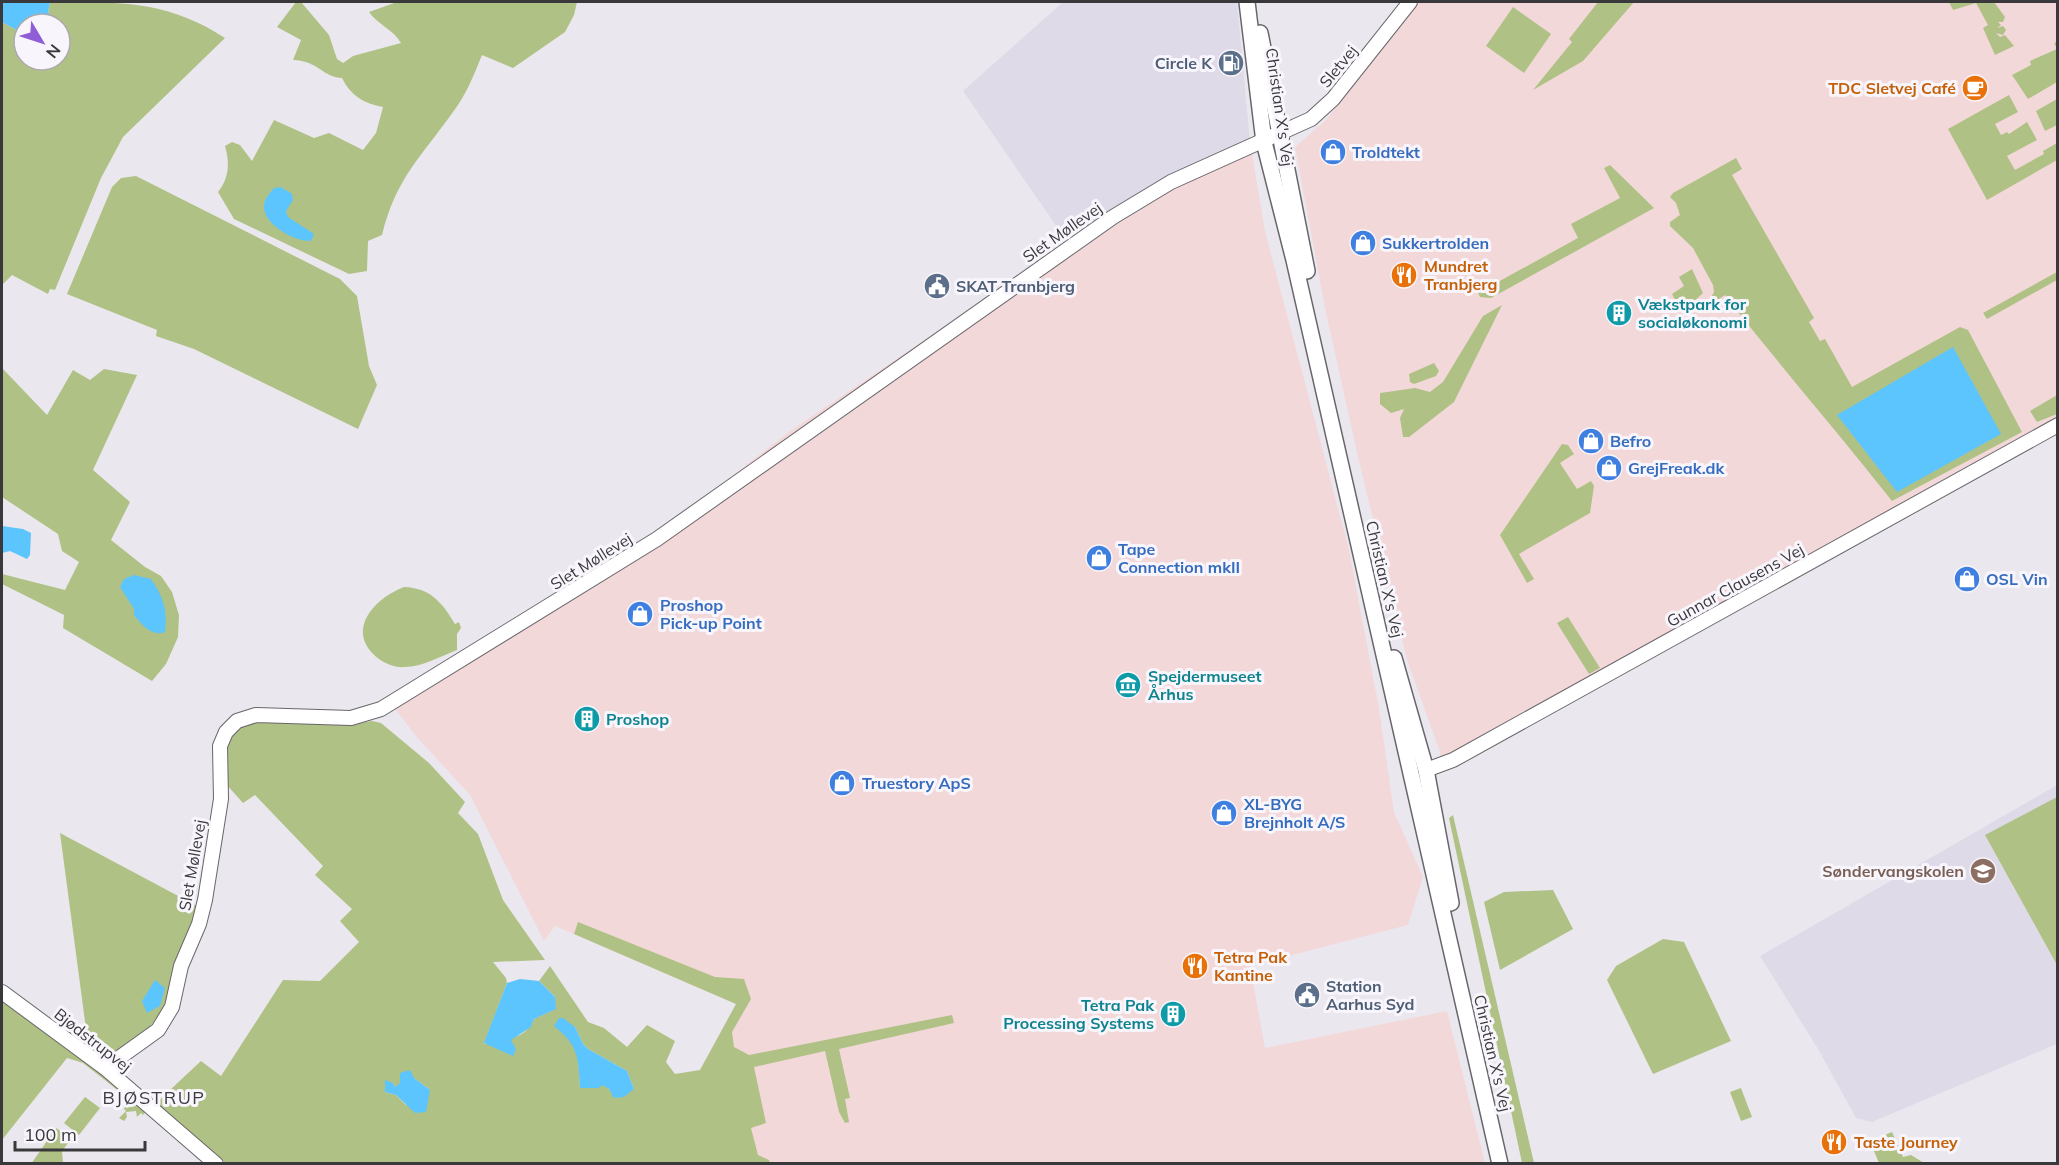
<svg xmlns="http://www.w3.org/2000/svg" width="2059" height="1165" font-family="Mulish,sans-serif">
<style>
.built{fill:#dfdae8}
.industrial{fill:#f3d8d9}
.green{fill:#b0c185;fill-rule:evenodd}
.water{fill:#5cc5fd}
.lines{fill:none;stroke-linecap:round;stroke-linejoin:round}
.tertiary-casing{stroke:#68666b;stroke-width:16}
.secondary-casing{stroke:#68666b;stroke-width:18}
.tertiary{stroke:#fff;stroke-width:14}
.secondary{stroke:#fff;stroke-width:15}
.labels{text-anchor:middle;stroke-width:6;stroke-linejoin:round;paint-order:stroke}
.service-label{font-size:16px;font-weight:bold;fill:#4e5e75;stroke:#f8f6fc;text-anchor:start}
.street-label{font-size:16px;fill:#39383b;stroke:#f8f6fc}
.food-label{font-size:16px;font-weight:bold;fill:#c56008;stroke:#f8f6fc;text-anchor:start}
.shop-label{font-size:16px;font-weight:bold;fill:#366cbe;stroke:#f8f6fc;text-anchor:start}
.culture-label{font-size:16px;font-weight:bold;fill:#0d838f;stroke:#f8f6fc;text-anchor:start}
.education-label{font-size:16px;font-weight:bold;fill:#785e54;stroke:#f8f6fc;text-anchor:end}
.neighbourhood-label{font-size:18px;letter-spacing:1.5px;fill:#3d3b40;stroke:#f8f6fc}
</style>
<rect width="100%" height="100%" fill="#eae8ee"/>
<!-- built -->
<g class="built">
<path d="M1063,2h174l13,140 -182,101 -105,-152z"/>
<path d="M2057,785v259l-185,78 -16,-4 -38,-69 -58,-93z"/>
</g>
<!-- industrial -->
<g class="industrial">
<path d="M1418,2h639v423l-615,341 -2,-14 -33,-92 -49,-203 -33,-149 -30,-161 31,-27z"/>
<path d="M1250,142l15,89 84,319 30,158 15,104 29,65 -15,48 -158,41 15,82 182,-37 38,152h-771l-14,-93 36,-66 -181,-78 -11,15 -74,-146 -55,-60 -27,-36 272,-167 130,-101 237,-160z"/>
</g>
<!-- green -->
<g class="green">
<path d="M50,2c69,0 117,-2 175,36l-102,99 -22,41 -46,112 -5,-1 -2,5 -36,-19 -10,10v-263l22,12v26h36v-36h-4l-8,-12z"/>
<path d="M296,2h5l28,33 8,24 6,4 10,-7 48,-13c-8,-14 -23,-18 -32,-31l28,-10h180l-3,13 -9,17 -52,36 -31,-13c-8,20 -16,40 -29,57 -32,45 -57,66 -71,123l-14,6 -1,30 -18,3 -115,-55 -16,-27c11,-14 12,-29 7,-46l7,-4 8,3 12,16 22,-41 40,18 15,-5 34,17 13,-17 7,-26c-19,-3 -33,-12 -41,-29 -20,-1 -23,-17 -49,-18l8,-20 -24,-13z"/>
<path d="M1598,2h36l-51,59 -50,29 39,-48 -3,-3z"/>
<path d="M1949,2h45l11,15 -2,5h-5l3,3 -4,3 6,-2 3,4 -3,5 -7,-2 4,4 5,-2 9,11 -19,9 -12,-27 5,-3 -12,-22 -23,7z"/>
<path d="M1513,7l38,27 -27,39 -38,-27z"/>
<path d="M2057,42v40l-29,17 -16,-24 19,-10 -1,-4 27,-12 -3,-6z"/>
<path d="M2009,95l9,17 -23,12 6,11 6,-3 2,2 18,-12 10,18 -30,16 8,14 29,-16 -1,-3 14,-8v17l-70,40 -39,-71z"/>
<path d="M2057,99v26l-12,6 -9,-20z"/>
<path d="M1736,158l6,11 -10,6 82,143 -5,4 11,19 5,-2 27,48 108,-60 8,3 54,102 -130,69c-55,-70 -113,-136 -167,-206l-15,10 -2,-2 6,-11 -1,-7 -20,-37 -23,-22v-4l10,-7 -4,-12 -6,-6 3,-4z"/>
<path d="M1610,165l44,43 -163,90 -11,-1 -2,-4 100,-55 -7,-14 49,-26 -16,-30z"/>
<path d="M136,176l204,103 17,17 12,70 8,19 -19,44 -164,-80 -38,-13 1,-6 -90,-36 45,-107 9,-9z"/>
<path d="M1692,269l11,24 -21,19 -10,-18 12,-8 -5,-9z"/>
<path d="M2057,272v8l-70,39 -4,-6z"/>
<path d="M1502,305l-48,97 -45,35h-6l-3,-19 4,-9 -13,4 -11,-9v-11l35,-5 15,4 13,-10 40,-66z"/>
<path d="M1434,363l5,8 -3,5 -22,8 -4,-2 -1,-8z"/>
<path d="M2,368l45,47 26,-45 17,10 14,-11 33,6 -44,95 37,32 -19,38 34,27 16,9 11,16 7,23 -1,22 -12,27 -14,17 -89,-53 1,-13 -62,-31v-10l63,16 14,-28 -17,-11 -4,-17 -56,-37z"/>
<path d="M2057,395v19l-20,8 -7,-11z"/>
<path d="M1562,444l6,1 6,9 -14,9 17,26 14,-8 3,5 -4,27 -71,41 15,25 -7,4 -27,-48z"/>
<path d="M404,587c26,1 38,15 51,37l4,-2 2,6 -4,6v16c-16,6 -35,17 -52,17 -9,1 -19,-3 -26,-8 -35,-27 -6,-60 25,-72z"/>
<path d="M1568,617l32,51 -11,6 -32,-51z"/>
<path d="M256,721l91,4 25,-4 9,2 48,40 36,39 -7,11 20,21 25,66 42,60 -52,2 13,16 1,5 -23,61c18,-3 43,-5 50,-25l21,-10v-12l-16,-16 11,-15 38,56 16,6 23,19 20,-22 28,16 -9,21 9,12 25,-4 36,-66 -162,-70 4,-12 137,55 29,2 7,20 -19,33 2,15 15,8 203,-40 2,8 -115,26 11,49 -5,1 4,23 -4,1 -6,-11 -14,-61 -71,16 12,56 -15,5 7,27 11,5 1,3h-545l-70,-59 46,-43 20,15 62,-96 37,1 39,-39 -19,-21 12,-12 -37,-34 8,-9 -68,-71 -12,8 -17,-19c1,-29 -5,-56 30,-63zM575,1027l8,17 5,5 39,22 7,18 -19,9 -6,-9 -7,-5 -3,4h-19l-2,-33 -7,-16zM414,1078l16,12 -24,15 -10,-10 -11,-3 8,-9 2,5z"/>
<path d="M2057,797v168l-72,-130z"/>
<path d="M1453,815l81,348h-12l-73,-345z"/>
<path d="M60,833l137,73c-11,51 -26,114 -72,142 -8,4 -17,10 -26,6 -8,-3 -16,-11 -23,-16l10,-9z"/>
<path d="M1553,890l20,39 -73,41 -16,-68 20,-10z"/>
<path d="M1663,939l21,3 47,99 -78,33 -46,-94 9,-14z"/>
<path d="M2,1000l23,13 123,95 -5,7 -2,-2 -4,4 -1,-6 -10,1 1,5 -3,4 -5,-3 7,-7 -2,-2 5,-10 -46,-36 -16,-5 -65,82z"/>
<path d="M1741,1088l11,29 -11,4 -11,-29z"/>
<path d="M85,1097l15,11 -21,27 -15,-12z"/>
<path d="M56,1128l16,10 -10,13 1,12 -32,1z"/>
<path d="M1892,1132l11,25 8,-2 13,8h-45l-8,-19 2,-4z"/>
</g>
<!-- water -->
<g class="water">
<path d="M2,2h48l-2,10 8,12h-32v10l-22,-12z"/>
<path d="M281,187l11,7 1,6 -7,11 2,6 26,17 -3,7c-16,1 -49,-17 -47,-36 1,-7 6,-12 10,-17z"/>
<path d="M1953,347l48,87 -104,58 -60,-77z"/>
<path d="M2,526l21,3 8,4 -1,22 -3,4 -17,-8 -8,2z"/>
<path d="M134,575l17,4c12,17 17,32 14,53 -13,5 -23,-7 -31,-17v-6l-14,-22 4,-8z"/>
<path d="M520,979l19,2 16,16 1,12 -22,10 -3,8 -20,13 5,9 -3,7 -29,-13 23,-60z"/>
<path d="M155,980l10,8 -5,18 -13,7 -5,-12z"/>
<path d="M559,1018h4l12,9 8,17 5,5 39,22 7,18 -10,8 -10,1 -5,-9 -7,-4 -3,3h-19c-2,-31 -1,-42 -26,-62z"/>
<path d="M410,1070l4,8 16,12 -4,22 -11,1 -19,-18 -11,-3v-12l8,3 2,4 5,-4v-10z"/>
</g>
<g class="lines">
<defs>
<g id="tertiary">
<path d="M1426,770l27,-10 605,-335"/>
<path d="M2,992l103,76 111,96"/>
<path d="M105,1068l53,-38 14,-23 9,-41 18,-42 6,-24 16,-101 -1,-53 6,-14 11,-11 19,-6 95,3 30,-9 276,-170 456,-322 58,-35 140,-63 22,-20 77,-97"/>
</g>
<g id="secondary">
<path d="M1247,2l17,140 30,118 206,904"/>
<path d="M1260,33l47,238"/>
<path d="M1394,658l32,112 25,133"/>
</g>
</defs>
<!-- tertiary casing -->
<use href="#tertiary" class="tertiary-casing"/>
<!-- secondary casing -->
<use href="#secondary" class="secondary-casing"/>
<!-- tertiary -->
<use href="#tertiary" class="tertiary"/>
<!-- secondary -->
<use href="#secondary" class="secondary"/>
</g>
<!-- icons -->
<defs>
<symbol id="fuel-disc" viewBox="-11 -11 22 22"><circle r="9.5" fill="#5c6f8a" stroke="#f8f6fc"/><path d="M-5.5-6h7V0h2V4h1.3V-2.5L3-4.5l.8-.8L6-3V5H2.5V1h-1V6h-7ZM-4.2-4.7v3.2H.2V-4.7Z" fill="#fff"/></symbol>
<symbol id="cafe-disc" viewBox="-11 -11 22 22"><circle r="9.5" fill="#e8710a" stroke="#f8f6fc"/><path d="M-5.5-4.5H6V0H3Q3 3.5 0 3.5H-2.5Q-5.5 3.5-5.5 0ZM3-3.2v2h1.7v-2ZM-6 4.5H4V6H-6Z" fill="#fff"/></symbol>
<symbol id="shop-disc" viewBox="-11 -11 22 22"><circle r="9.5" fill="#3f7fe0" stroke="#f8f6fc"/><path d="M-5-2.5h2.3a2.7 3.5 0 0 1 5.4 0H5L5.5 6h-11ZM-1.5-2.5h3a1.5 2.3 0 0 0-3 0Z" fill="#fff"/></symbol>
<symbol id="restaurant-disc" viewBox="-11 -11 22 22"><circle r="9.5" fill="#e8710a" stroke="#f8f6fc"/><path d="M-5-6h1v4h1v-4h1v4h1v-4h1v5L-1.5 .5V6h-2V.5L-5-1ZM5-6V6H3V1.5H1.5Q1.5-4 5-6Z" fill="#fff"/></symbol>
<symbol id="civic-disc" viewBox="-11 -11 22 22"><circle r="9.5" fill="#5c6f8a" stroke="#f8f6fc"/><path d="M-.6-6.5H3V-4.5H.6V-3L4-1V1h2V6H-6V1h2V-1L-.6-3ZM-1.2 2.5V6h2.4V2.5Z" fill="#fff"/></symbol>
<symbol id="building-disc" viewBox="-11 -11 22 22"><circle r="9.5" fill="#0f9aa8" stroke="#f8f6fc"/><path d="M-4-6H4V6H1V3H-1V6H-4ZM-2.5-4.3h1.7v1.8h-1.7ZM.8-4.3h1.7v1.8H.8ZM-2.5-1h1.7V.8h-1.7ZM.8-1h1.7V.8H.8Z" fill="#fff"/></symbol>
<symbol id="museum-disc" viewBox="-11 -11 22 22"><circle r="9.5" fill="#0f9aa8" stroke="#f8f6fc"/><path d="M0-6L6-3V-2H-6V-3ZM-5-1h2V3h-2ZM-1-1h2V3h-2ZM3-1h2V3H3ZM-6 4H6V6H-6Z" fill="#fff"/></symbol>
<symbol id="school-disc" viewBox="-11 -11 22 22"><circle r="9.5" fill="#8d6e63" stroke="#f8f6fc"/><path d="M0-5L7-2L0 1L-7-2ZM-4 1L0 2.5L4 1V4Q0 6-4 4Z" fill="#fff"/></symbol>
</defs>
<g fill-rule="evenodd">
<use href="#fuel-disc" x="1216" y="48" width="30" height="30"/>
<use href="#cafe-disc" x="1960" y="73" width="30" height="30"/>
<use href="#shop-disc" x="1318" y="137" width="30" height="30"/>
<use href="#shop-disc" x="1348" y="228" width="30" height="30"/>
<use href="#restaurant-disc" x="1389" y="260" width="30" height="30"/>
<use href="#civic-disc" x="922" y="271" width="30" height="30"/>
<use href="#building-disc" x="1604" y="298" width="30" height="30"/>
<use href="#shop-disc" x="1576" y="426" width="30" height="30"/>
<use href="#shop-disc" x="1594" y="453" width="30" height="30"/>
<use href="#shop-disc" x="1084" y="543" width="30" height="30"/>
<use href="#shop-disc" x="1952" y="564" width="30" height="30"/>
<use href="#shop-disc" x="625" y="599" width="30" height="30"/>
<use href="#museum-disc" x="1113" y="670" width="30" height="30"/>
<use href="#building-disc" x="572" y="704" width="30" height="30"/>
<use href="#shop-disc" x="827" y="768" width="30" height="30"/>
<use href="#shop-disc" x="1209" y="798" width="30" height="30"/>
<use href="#school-disc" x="1968" y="856" width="30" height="30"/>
<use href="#restaurant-disc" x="1180" y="951" width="30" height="30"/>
<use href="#civic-disc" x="1292" y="980" width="30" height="30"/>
<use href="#building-disc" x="1158" y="999" width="30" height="30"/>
<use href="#restaurant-disc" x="1819" y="1127" width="30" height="30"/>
</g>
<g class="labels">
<!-- service labels -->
<g class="service-label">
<text x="1212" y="69" text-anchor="end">Circle K</text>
<text x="956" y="292">SKAT Tranbjerg</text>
<text x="1326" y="992">Station<tspan x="1326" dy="18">Aarhus Syd</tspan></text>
</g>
<!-- street labels -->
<g class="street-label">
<text transform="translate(1338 66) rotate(-51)" y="6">Sletvej</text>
<text transform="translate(1280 107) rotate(82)" y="6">Christian X's Vej</text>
<text transform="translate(1062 232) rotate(-35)" y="6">Slet Møllevej</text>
<text transform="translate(591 561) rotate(-32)" y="6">Slet Møllevej</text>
<text transform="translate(1385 579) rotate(77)" y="6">Christian X's Vej</text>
<text transform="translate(1735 585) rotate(-29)" y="6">Gunnar Clausens Vej</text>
<text transform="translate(192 865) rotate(-80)" y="6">Slet Møllevej</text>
<text transform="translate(93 1040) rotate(38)" y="6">Bjødstrupvej</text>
<text transform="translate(1493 1053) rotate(77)" y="6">Christian X's Vej</text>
</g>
<!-- food labels -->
<g class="food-label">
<text x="1956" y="94" text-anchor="end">TDC Sletvej Café</text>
<text x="1424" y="272">Mundret<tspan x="1424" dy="18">Tranbjerg</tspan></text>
<text x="1214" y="963">Tetra Pak<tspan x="1214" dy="18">Kantine</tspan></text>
<text x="1854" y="1148">Taste Journey</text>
</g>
<!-- shop labels -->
<g class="shop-label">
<text x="1352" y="158">Troldtekt</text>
<text x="1382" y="249">Sukkertrolden</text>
<text x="1610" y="447">Befro</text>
<text x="1628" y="474">GrejFreak.dk</text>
<text x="1118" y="555">Tape<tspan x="1118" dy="18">Connection mkII</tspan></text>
<text x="1986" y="585">OSL Vin</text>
<text x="660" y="611">Proshop<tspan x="660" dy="18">Pick-up Point</tspan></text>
<text x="862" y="789">Truestory ApS</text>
<text x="1244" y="810">XL-BYG<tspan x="1244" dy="18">Brejnholt A/S</tspan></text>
</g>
<!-- culture labels -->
<g class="culture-label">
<text x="1638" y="310">Vækstpark for<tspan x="1638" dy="18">socialøkonomi</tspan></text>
<text x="1148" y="682">Spejdermuseet<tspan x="1148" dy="18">Århus</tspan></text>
<text x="606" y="725">Proshop</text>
<text x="1154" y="1011" text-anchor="end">Tetra Pak<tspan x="1154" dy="18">Processing Systems</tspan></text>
</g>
<!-- education labels -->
<g class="education-label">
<text x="1964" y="877">Søndervangskolen</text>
</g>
<!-- neighbourhood labels -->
<g class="neighbourhood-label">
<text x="154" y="1104">BJØSTRUP</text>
</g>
</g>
<!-- border -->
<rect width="2059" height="1165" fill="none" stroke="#39383b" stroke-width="6"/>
<!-- north arrow -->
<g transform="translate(42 42) rotate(129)"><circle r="28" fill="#f8f6fc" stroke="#acaaaf" stroke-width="1.5"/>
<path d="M0-4.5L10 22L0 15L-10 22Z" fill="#8f5dd6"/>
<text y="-9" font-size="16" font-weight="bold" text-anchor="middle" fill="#39383b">N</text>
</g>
<!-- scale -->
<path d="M15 1141v9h130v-9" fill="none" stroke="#39383b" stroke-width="3"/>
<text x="24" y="1141" font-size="18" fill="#39383b" stroke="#f8f6fc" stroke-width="4.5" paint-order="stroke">100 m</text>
</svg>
